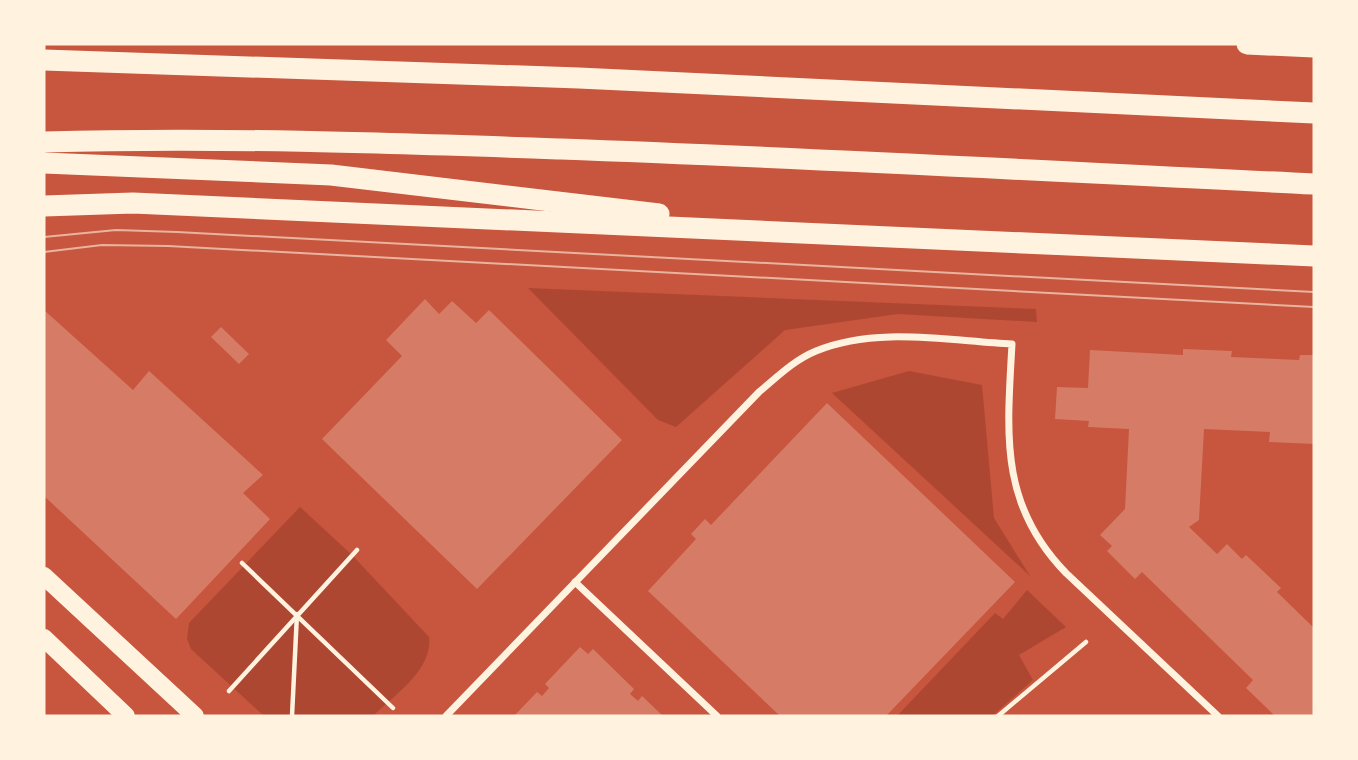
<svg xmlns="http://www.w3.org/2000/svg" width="1358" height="760" font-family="Barlow,sans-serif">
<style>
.green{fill:#ae4732}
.building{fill:#d67c66}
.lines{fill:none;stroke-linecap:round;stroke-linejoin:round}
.path{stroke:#fff3e0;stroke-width:4.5}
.minor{stroke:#fff3e0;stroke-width:7}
.primary{stroke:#fff3e0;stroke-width:18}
.motorway{stroke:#fff3e0;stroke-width:21}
.tram{stroke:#e9b49f;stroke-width:2}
</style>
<rect width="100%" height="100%" fill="#c8553d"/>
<!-- green -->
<g class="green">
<path d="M528,288l508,21 1,13 -139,-8 -113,16 -109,97 -18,-7z"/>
<path d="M909,371l73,14 12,133 36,58 -198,-183z"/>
<path d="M300,507l52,48 77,82c4,33 -35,58 -56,79h-109l-73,-67 -4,-10 2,-16z"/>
<path d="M1027,590l39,37 -47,28 14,25 -41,36h-95l98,-103 8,6z"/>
</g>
<!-- building -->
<g class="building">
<path d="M425,299l14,15 13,-13 24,22 13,-13 133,130 -145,149 -155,-150 80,-83 -16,-16z"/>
<path d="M44,310l89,80 16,-19 114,104 -20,18 27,26 -94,100 -132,-123z"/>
<path d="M221,327l28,27 -10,10 -28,-27z"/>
<path d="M1183,349l49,2 -1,6 68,3 1,-5h14v89l-45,-2 1,-10 -66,-3 -5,91 -10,7 28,27 10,-10 15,15 4,-4 35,33 -4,4 37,36v88h-39l-29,-28 7,-8 -111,-108 -7,7 -28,-28 5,-5 -12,-11 25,-26 4,-80 -41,-2 1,-6 -34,-2 2,-32 31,1 2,-38 93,5z"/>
<path d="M827,403l188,179 -129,134h-106l-132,-125 48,-52 -5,-5 14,-15 6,6z"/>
<path d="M580,647l8,7 5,-5 41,40 -4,5 8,7 4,-5 21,20h-149l23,-24 5,4 7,-8 -4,-4z"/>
</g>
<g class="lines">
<!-- path -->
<g class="path">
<path d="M242,563l151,145"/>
<path d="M229,691l128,-141"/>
<path d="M292,716l5,-102"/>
<path d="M998,716l88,-74"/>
</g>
<!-- minor -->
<g class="minor">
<path d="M575,582l142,134"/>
<path d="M446,716l313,-324c18,-15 35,-32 57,-41 60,-25 133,-10 196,-7 -5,90 -13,160 54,229l152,143"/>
</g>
<!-- primary -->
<g class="primary">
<path d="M44,576l151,140"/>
<path d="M44,638l82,78"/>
</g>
<!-- motorway -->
<g class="motorway">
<path d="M1247,44l67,3"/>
<path d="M44,60l535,18 735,35"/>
<path d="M44,142c173,-5 344,1 517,7 251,9 502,23 753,35"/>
<path d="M44,163l287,12 328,39"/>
<path d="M44,206l89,-3 1181,53"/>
</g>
<!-- tram -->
<g class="tram">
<path d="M44,237l72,-7 61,2 1137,60"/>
<path d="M44,252l58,-7 66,1 1146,61"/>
</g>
</g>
<!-- border -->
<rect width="1358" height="760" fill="none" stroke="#fff3e0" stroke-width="91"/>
</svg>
